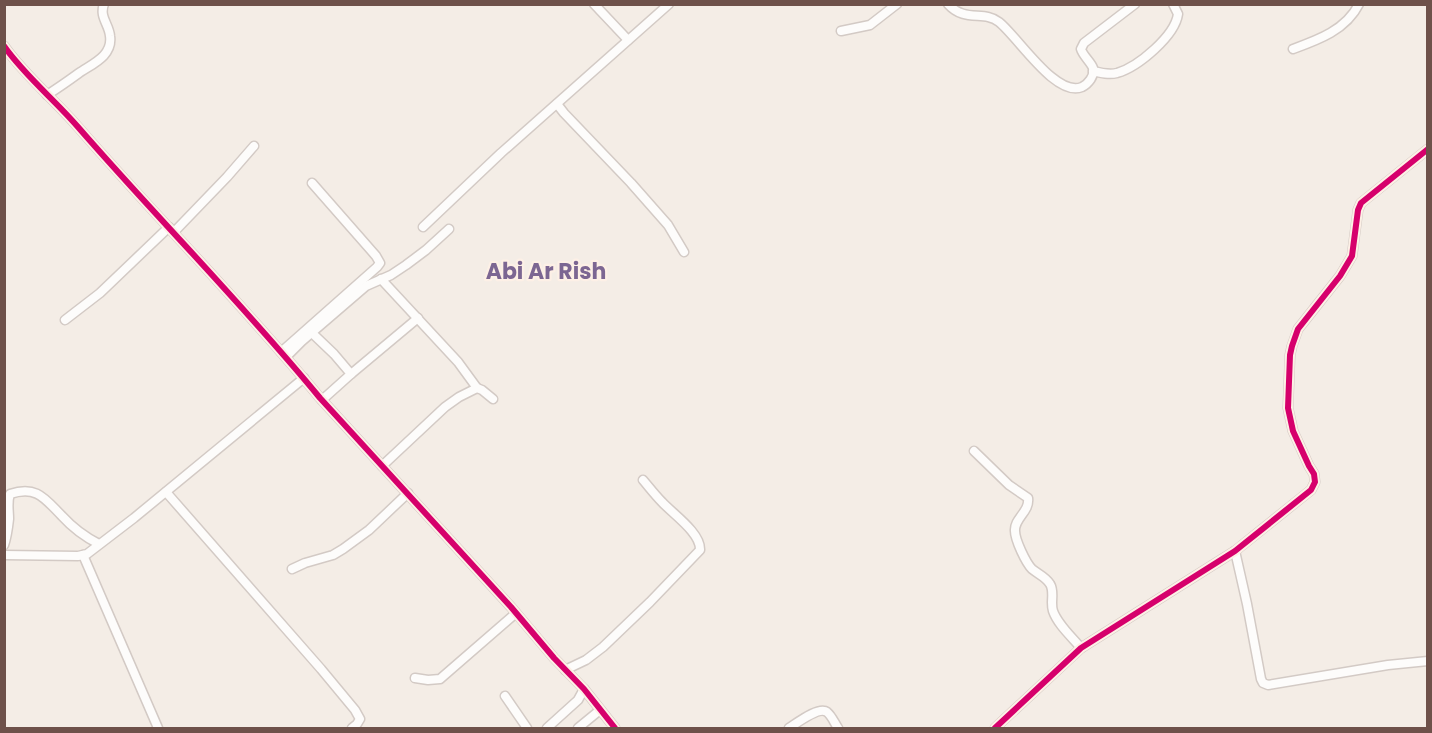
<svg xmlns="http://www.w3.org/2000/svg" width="1432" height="733" font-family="Poppins,sans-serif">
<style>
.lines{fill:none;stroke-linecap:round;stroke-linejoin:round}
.minor-casing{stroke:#d3cac5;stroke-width:11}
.minor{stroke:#fdfcfb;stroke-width:8}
.cycleway-casing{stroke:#fdf0e6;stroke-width:10}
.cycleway{stroke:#d6006c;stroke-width:6}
.labels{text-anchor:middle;stroke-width:4.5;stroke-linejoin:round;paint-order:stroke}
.district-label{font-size:22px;font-weight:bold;fill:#7c6692;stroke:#fdf0e6}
</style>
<rect width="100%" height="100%" fill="#f4ede6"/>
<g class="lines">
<defs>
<g id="minor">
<path d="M594,4l34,36"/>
<path d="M948,4c17,19 36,6 51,18 19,15 57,76 83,65 6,-3 13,-11 11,-19 -2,-6 -10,-12 -12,-19l3,-6 51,-39"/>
<path d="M841,31l29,-6 27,-21"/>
<path d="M4,46c21,30 50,53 74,81 79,91 165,177 242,271l191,209 43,51 30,31 31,39"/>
<path d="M1293,49c25,-9 53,-19 66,-45"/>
<path d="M1093,71c8,2 16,4 24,2 21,-6 58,-37 61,-59l-5,-10"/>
<path d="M47,95c11,-7 21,-14 32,-22 13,-9 34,-17 31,-37 -1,-12 -11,-19 -6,-32"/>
<path d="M557,104l7,9 67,70 37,42 16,27"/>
<path d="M423,227l78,-74 168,-149"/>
<path d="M174,232l53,-55 27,-31"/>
<path d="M381,279l77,83 19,26"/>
<path d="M65,320l35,-27 69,-66"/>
<path d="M312,333l22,21 17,20 -29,26"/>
<path d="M281,352l96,-85 3,-4 -4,-7 -64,-73"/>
<path d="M286,357l16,-16 64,-55 25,-11 15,-10 20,-15 23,-21"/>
<path d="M351,374l67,-56"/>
<path d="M974,451l35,34 19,13c2,14 -14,20 -13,33 0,9 11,32 17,38 6,5 14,8 18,15 5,8 0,18 3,27 5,14 19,26 28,37"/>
<path d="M382,466l63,-59 14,-10 18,-9 5,2 11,9"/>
<path d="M166,492l155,177 34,41 5,9 -3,5 -5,4"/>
<path d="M4,545c3,-8 4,-17 5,-26 0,-9 -2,-17 1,-25 27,-9 35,5 52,22 10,11 23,21 37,28"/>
<path d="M1235,551l12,53 14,75 2,4 5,2 120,-20 40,-4"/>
<path d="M4,555l74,1 9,-2 47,-36 170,-140"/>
<path d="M83,555l75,173"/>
<path d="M292,569l13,-6 28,-8 10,-6 26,-19 39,-37"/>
<path d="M565,670l21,-10 17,-13 47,-45 50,-52c1,-17 -27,-36 -38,-48 -7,-7 -13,-15 -19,-22"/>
<path d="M415,678l13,2 12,-1 76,-66"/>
<path d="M505,696l22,32"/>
<path d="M547,728l31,-28 6,-11"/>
<path d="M578,728l22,-18"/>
<path d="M789,728c8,-5 30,-22 38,-16 5,4 8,12 11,16"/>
<path d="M995,728l86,-80 154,-97 76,-61 4,-8 -1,-8 -5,-8 -16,-35 -5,-23 2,-53 2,-9 6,-17 42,-53 12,-20 6,-46 3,-7 67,-54"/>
</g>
</defs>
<!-- minor casing -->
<use href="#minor" class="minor-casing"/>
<!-- minor -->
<use href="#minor" class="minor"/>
<defs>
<g id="cycleway">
<path d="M4,46c21,30 50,53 74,81 79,91 165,177 242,271l191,209 43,51 30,31 31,39"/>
<path d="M995,728l86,-80 154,-97 76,-61 4,-8 -1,-8 -5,-8 -16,-35 -5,-23 2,-53 2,-9 6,-17 42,-53 12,-20 6,-46 3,-7 67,-54"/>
</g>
</defs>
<!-- cycleway casing -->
<use href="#cycleway" class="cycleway-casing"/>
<!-- cycleway -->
<use href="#cycleway" class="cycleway"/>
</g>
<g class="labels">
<!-- district labels -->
<g class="district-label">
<text x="546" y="279">Abi Ar Rish</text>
</g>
</g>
<!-- border -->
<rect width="1432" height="733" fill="none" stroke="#6e514a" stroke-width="12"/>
</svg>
